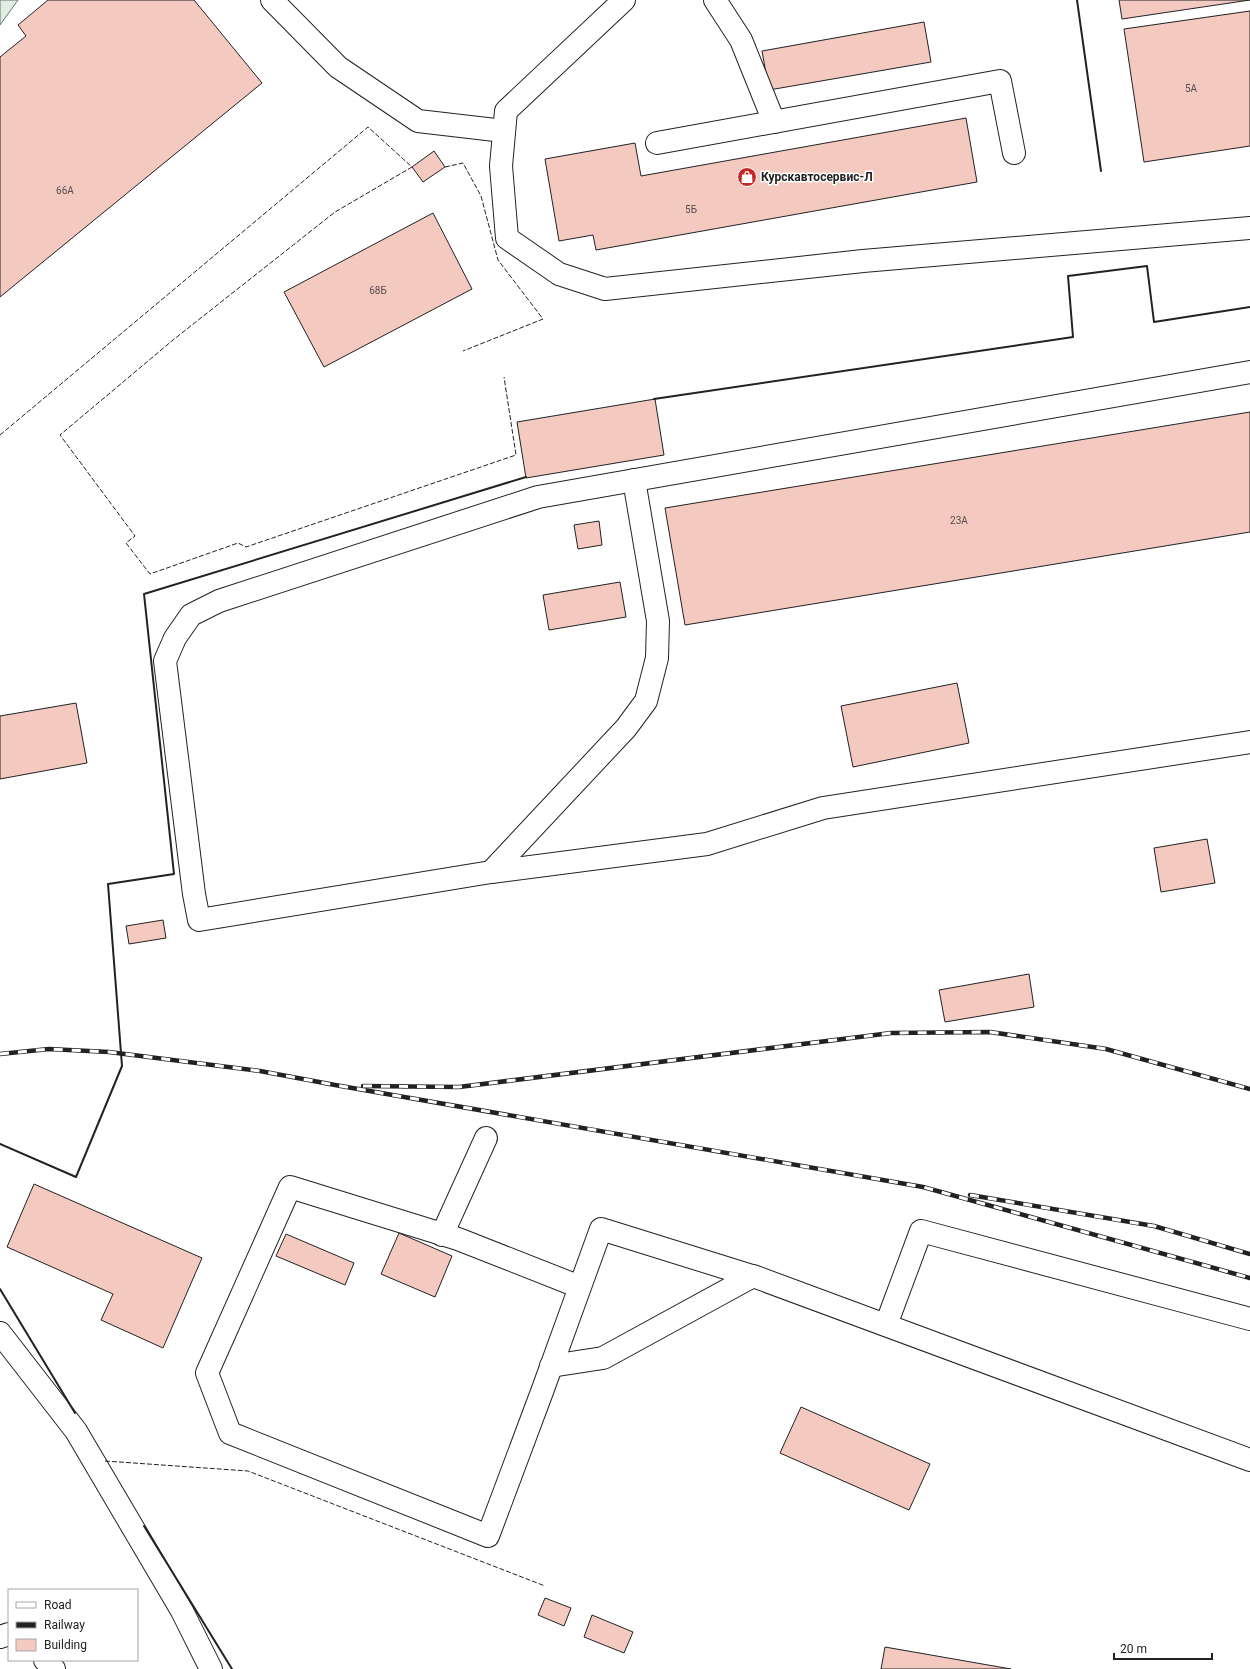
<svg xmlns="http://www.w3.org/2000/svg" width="1250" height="1669" font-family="Roboto,sans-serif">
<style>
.green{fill:#e0efe3;stroke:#6f6f6f}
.building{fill:#f3c9c0;stroke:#222}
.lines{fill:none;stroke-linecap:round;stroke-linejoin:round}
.minor-casing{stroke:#222;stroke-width:24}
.minor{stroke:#fff;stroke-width:22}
.rail-casing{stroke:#222;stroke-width:4.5}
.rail{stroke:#fff;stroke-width:3;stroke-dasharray:9;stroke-linecap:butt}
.fence{stroke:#222;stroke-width:1;stroke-dasharray:5 2;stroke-linecap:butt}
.wall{stroke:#222;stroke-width:2}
.labels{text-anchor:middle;stroke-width:3;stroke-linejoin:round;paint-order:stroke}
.number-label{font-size:10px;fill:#564c4a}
.poi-label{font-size:12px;font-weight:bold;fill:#222;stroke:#fff;text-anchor:start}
</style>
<rect width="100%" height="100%" fill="#fff"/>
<!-- green -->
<path class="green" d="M0,0h18l-18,25z"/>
<!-- building -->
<g class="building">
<path d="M48,0h146l68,83 -262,214v-240l26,-21 -8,-11z"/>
<path d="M1119,0h131l-128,19z"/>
<path d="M1250,11v135l-106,16 -20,-133z"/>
<path d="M924,22l7,40 -162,28 -7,-39z"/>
<path d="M966,118l11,64 -381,68 -3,-15 -34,6 -14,-82 90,-16 6,33z"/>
<path d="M434,151l11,16 -22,15 -11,-15z"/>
<path d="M433,213l39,76 -148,78 -40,-75z"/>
<path d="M655,399l9,56 -138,23 -9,-56z"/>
<path d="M1250,412v120l-565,93 -20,-117z"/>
<path d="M599,521l3,24 -24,4 -4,-24z"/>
<path d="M620,582l6,35 -77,13 -6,-35z"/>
<path d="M957,683l12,60 -116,24 -12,-61z"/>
<path d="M76,703l11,60 -87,16v-63z"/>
<path d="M1207,839l8,44 -54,9 -7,-44z"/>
<path d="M163,920l3,18 -37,6 -3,-18z"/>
<path d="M1029,974l5,33 -89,15 -6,-32z"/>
<path d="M34,1184l168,74 -39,90 -62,-28 12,-26 -106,-47z"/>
<path d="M399,1233l53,23 -17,41 -54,-23z"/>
<path d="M286,1234l68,29 -9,22 -69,-29z"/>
<path d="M801,1407l129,57 -21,46 -129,-57z"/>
<path d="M545,1598l26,10 -7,18 -26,-11z"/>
<path d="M592,1615l41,17 -9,21 -40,-16z"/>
<path d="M885,1647l126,22h-130z"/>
</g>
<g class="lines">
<defs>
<g id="minor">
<path d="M272,0l66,67 80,54 86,10"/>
<path d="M624,0l-118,111 -5,55 6,72 52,36 46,15 258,-28 387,-33"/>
<path d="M715,0l26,40 33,82"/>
<path d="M657,143l343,-62 14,72"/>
<path d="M1250,372l-712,125 -319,104 -28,14 -16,23 -10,23 29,233 5,26 292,-48 216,-28 116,-36 427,-66"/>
<path d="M491,872l135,-144 20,-27 11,-43 1,-37 -24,-141"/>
<path d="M442,1235l44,-97"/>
<path d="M580,1287l-122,-48 -168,-52 -83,186 23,60 258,103 55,-147c19,-53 39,-107 58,-160l154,48"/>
<path d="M886,1325l35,-94 329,88"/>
<path d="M0,1333l76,98 106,180 29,58"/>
<path d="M551,1366l52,-8 150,-82 497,184"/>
<path d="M0,1637l9,-3"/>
<path d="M45,1660l9,9"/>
</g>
</defs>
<!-- minor casing -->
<use href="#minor" class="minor-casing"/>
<!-- minor -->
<use href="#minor" class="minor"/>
<defs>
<g id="rail">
<path d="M0,1054l49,-5 60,3 151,19 75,14 588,102 327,91"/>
<path d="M363,1086l96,1 432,-54 99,-1 116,17 144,40"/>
<path d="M970,1195l184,31 96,28"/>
</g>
</defs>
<!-- rail casing -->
<use href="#rail" class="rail-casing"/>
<!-- rail -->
<use href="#rail" class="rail"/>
<!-- fence -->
<g class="fence">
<path d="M445,167l18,-4 18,33 17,64 45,59 -80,32"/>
<path d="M0,435l368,-308 44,40 -77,45 -162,128 -113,95 75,101 -9,7 24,31 88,-31 8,4 270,-92 -12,-78"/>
<path d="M105,1461l143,10 297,115"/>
</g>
<!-- wall -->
<g class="wall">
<path d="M1077,0l24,171"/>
<path d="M654,399l419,-62 -5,-61 79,-10 7,56 96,-15"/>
<path d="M0,1144l76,33 46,-111 -14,-182 66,-10 -30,-280 382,-117"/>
<path d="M0,1289l75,124"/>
<path d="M144,1526l88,143"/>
</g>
</g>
<!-- icons -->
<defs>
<symbol id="shop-disc" viewBox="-11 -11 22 22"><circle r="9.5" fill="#c62828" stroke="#fff"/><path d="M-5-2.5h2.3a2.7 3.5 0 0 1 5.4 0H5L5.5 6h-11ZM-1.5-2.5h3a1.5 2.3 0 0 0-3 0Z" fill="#fff"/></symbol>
</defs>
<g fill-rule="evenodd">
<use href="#shop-disc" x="736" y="166" width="22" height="22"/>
</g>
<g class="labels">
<!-- number labels -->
<g class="number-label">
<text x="1191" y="92">5А</text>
<text x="65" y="194">66А</text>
<text x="691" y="213">5Б</text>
<text x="378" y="294">68Б</text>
<text x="959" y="524">23А</text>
</g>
<!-- poi labels -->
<g class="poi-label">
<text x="761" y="181">Курскавтосервис-Л</text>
</g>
</g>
<!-- legend -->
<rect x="8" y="1589" width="130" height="72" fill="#ffffff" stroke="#a7a7a7"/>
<rect x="16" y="1602" width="20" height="6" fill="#ffffff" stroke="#a7a7a7"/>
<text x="44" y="1609" font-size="12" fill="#222222">Road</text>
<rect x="16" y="1622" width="20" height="6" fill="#222222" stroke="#a7a7a7"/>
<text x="44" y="1629" font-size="12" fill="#222222">Railway</text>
<rect x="16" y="1639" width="20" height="12" fill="#f3c9c0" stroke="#a7a7a7"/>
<text x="44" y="1649" font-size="12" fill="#222222">Building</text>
<!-- scale -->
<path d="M1114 1653v6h98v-6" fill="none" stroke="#222222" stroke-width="2"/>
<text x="1120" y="1653" font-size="12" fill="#222222" stroke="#ffffff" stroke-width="3" paint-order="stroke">20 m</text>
</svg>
